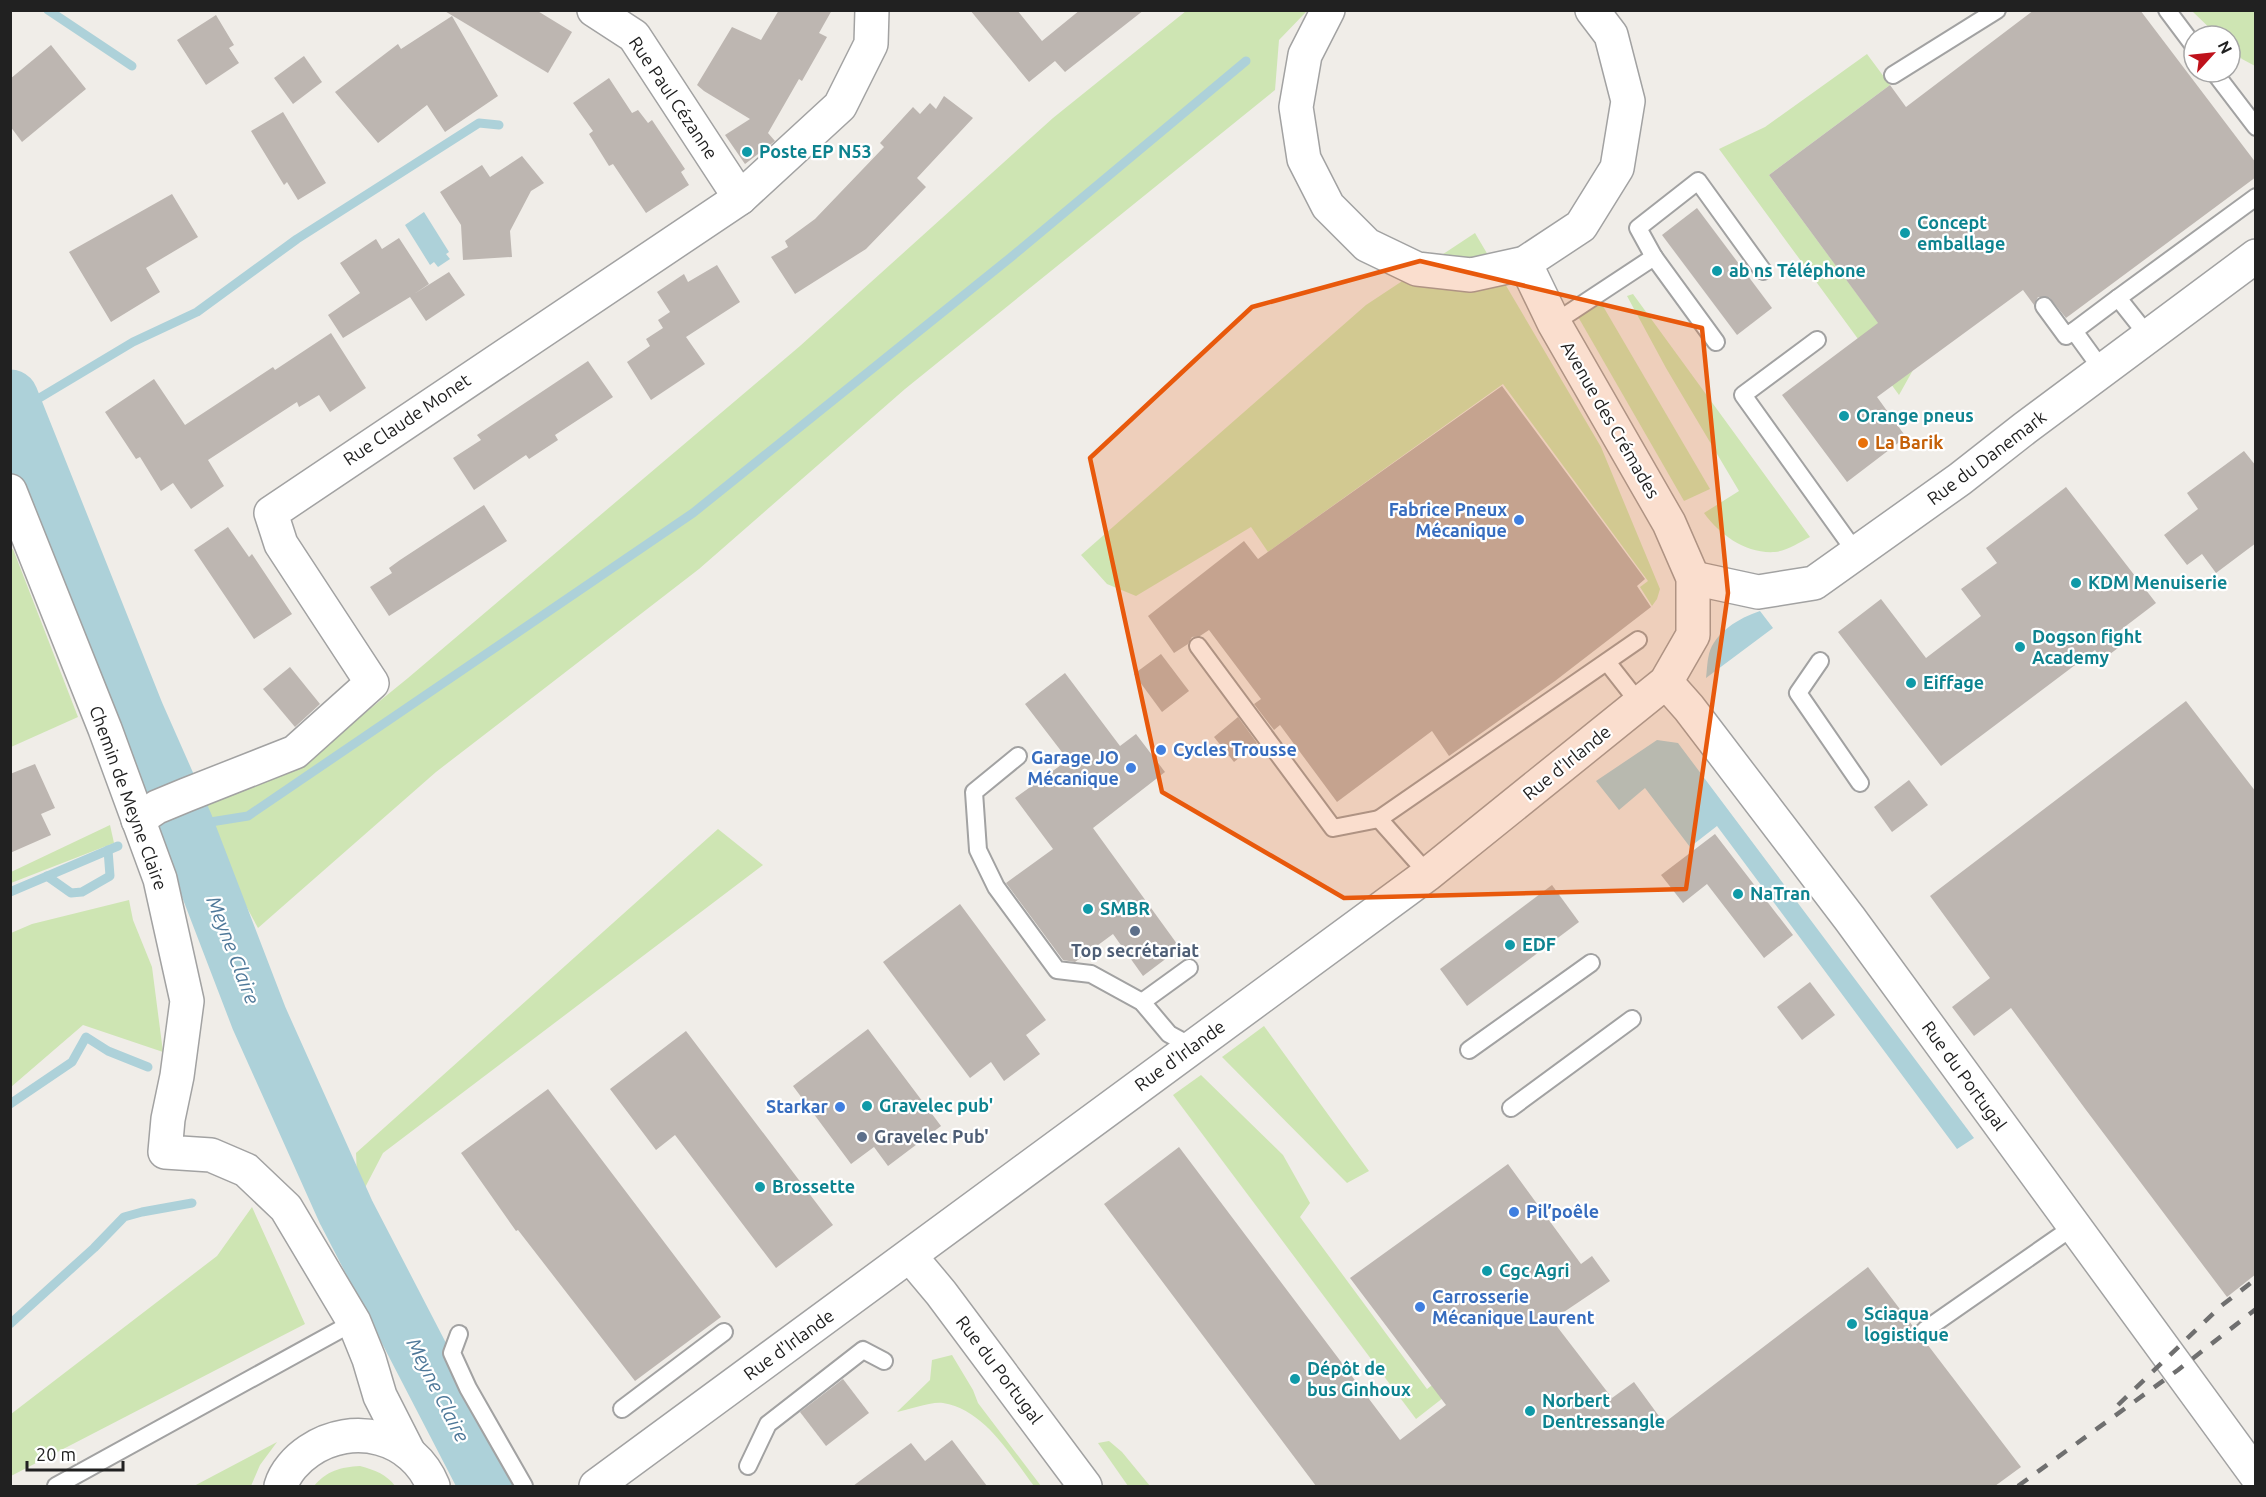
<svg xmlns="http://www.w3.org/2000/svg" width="2266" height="1497" font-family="Ubuntu,sans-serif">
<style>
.grass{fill:#cee5b3}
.water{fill:#add1d9}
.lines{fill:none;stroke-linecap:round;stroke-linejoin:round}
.stream{stroke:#add1d9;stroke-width:9}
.river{stroke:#add1d9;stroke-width:57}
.building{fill:#bdb6b1}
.service-casing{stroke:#a2a2a2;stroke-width:20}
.minor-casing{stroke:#a2a2a2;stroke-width:36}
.tertiary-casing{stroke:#a2a2a2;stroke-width:36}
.service{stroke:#fff;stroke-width:16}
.minor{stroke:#fff;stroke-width:33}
.tertiary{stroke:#fff;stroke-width:33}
.rail{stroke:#6f6f6f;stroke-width:4.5;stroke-dasharray:12 12;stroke-linecap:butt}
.marked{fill:#e8590c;fill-opacity:0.2;stroke:#e8590c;stroke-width:4.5;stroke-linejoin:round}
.culture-dot{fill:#0f9aa8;stroke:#fff;stroke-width:2}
.food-dot{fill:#e8710a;stroke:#fff;stroke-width:2}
.shop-dot{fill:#3f7fe0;stroke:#fff;stroke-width:2}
.service-dot{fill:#5c6f8a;stroke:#fff;stroke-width:2}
.labels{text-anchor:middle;stroke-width:4.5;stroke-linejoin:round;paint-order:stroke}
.street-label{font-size:18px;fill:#212121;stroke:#fff}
.culture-label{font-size:18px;font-weight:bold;fill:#0d838f;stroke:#fff;text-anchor:start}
.food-label{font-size:18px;font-weight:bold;fill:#c56008;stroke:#fff;text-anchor:start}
.shop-label{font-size:18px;font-weight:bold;fill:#366cbe;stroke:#fff;text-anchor:end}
.service-label{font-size:18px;font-weight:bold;fill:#4e5e75;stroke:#fff}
.water-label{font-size:20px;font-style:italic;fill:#4e7899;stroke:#fff}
</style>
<rect width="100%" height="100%" fill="#f0ede8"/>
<!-- grass -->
<g class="grass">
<path d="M1186,11h121l-28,29 -4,50 -370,299 -206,180 -263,203 -178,156 -67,-123 121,-49 96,-78 392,-332 253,-228z"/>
<path d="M2192,11h63v55l-13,-7 -12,-12v-11h-12z"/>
<path d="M1867,54l23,31 -121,90 144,195 -14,25 -180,-246 46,-22z"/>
<path d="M1475,233l126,214 59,142 -3,10 -5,7 -12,-19 8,-6 -145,-197 -235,168 -17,-25 -115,69 -29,-12 -26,-29 285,-250z"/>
<path d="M1633,294l177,243c-10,5 -23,14 -35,15 -29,2 -55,-17 -71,-39l35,-22 -73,-123 -39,-72z"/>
<path d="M1600,301l110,188 -26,12 -107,-186z"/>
<path d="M13,549l65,168 -67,30 -1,-197z"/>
<path d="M110,825l4,18 -103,40v-11z"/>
<path d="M718,829l45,36 -380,288 -25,48 -2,-48z"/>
<path d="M129,900l4,20 19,47 11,85 -80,-27 -72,62v-154l21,-9z"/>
<path d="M1264,1026l105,145 -22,12 -125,-126z"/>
<path d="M1201,1075l82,80 27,48 -10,14 127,172 61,-46 10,12 -82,64 -243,-324z"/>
<path d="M252,1207l53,117 -294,152v-62l206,-158z"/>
<path d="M952,1355l21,35 5,13 63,83h-7c-24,-31 -49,-76 -91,-83 -11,-2 -35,7 -46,9l33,-32 2,-20z"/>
<path d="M1109,1441l13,11 28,34h-22l-30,-43z"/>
<path d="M277,1442l-17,23 -9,21h-57z"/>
<path d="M360,1466c15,4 26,8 35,20h-81c12,-15 27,-19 46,-20z"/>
</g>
<!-- water -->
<g class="water">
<path d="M424,212l25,40 -3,2 4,5 -12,8 -4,-5 -4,3 -25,-40z"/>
<path d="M1760,611l13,17 -67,50c1,-8 1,-16 3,-24 6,-22 30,-36 51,-43z"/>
<path d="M1657,740l21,3 296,395 -17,11 -240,-323 -27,21 -45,-59 -26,22 -23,-29z"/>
</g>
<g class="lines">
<!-- stream -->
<g class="stream">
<path d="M48,10l84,56"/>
<path d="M16,412l117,-70 64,-30 100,-73 182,-116 20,2"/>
<path d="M173,828l75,-12 445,-303 317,-255 236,-197"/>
<path d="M47,876l24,17 11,-1 28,-16 -2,-26"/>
<path d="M10,892l108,-46"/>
<path d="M10,1104l62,-42 14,-25 22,14 40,16"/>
<path d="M10,1324l84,-76 30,-31 18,-5 50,-9"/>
</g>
<!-- river -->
<path class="river" d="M10,398l126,316 49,111 74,193 87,194 142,274"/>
</g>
<!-- building -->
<g class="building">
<path d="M443,10h93l36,22 -24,41z"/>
<path d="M779,10h53l-13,23 8,4 -25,44 -3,-2 -31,54 7,8 -30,23 -20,-29 25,-16 -46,-28 -7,-6 35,-58 29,13z"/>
<path d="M970,10h47l25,31 38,-31h64l-79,62 -10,-11 -26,21z"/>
<path d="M2034,10h106l116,153v14l-190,141 -17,-21h-11l-4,8 -11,-15 -146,107 29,40 -59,45 -65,-87 96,-72 -109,-148 121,-90 16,22z"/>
<path d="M216,15l18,30 -5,3 10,15 -33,22 -29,-45z"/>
<path d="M452,16l46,80 -53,36 -18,-27 -49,38 -43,-51 63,-48 3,5z"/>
<path d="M51,45l35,44 -64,53 -12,-16v-47z"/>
<path d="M304,56l18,26 -29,22 -19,-26z"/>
<path d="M609,78l23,35 6,-3 10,13 4,-3 33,49 -4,3 8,13 -43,28 -33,-49 -4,2 -20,-32 4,-3 -20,-28z"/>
<path d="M944,96l29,22 -56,60 9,9 -60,62 -71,45 -24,-37 17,-10 -3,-6 30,-22 69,-72 -4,-4 33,-36 7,7 10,-11 6,6z"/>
<path d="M283,112l43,71 -28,17 -11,-18 -3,3 -33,-54z"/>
<path d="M522,156l22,27 -13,8 -21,40 2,26 -49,3 -2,-35 -21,-33 42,-27 8,12z"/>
<path d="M172,194l26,43 -52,31 14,24 -49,30 -42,-70z"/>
<path d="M1697,208l75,100 -35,27 -75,-100z"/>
<path d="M399,238l30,46 -15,10 35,-22 16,23 -39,26 -16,-24 -67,41 -15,-23 32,-22 -20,-30 36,-24 6,10z"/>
<path d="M717,265l23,37 -54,35 19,27 -54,36 -24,-38 23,-16 -4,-7 17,-11 -5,-8 12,-8 -13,-20 27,-18 4,8z"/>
<path d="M331,333l35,55 -36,24 -11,-17 -20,12 -2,-5 -89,58 16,26 -33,23 -18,-26 -12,8 -21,-34 -4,2 -31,-47 49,-33 31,46 88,-58 2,3z"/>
<path d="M588,361l25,36 -58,38 3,5 -29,19 -3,-4 -52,35 -21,-32 28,-18 -4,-5z"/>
<path d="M1502,386l143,193 -8,7 14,21 -96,74 -106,75 -17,-25 -95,71 -57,-77 -6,5 -20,-26 7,-5 -52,-69 -9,6 -8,1 -4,7 -14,9 -26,-37 96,-75 14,18z"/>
<path d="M2244,451l12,15v77l-40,30 -14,-19 -15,11 -23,-30 34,-26 -11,-16z"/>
<path d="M2066,487l90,116 -42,32 8,10 -20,15 -7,-10 -154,116 -103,-134 43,-33 45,59 55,-42 -20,-27 36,-26 -11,-15z"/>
<path d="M484,505l23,36 -118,75 -19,-29 22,-14 -3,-5 11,-8z"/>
<path d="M228,527l21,30 3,-3 40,60 -38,25 -60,-89z"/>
<path d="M1161,654l28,37 -27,21 -28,-38z"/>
<path d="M290,667l30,37 -25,23 -32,-38z"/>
<path d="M1065,673l55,73 16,-12 29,38 -72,56 87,120 -37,28 -30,-42 -38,28 -12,-2 -57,-77 47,-34 -38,-51 53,-38 -43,-56z"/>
<path d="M2186,701l70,91v482l-29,23 -141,-187 -75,-102 -37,28 -22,-29 38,-29 -60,-82z"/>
<path d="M1238,717l19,26 -23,19 -20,-25z"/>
<path d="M35,764l20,44 -14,6 10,21 -41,18v-79z"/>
<path d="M1909,780l19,25 -36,27 -18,-25z"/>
<path d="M1715,834l78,101 -29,23 -57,-74 -24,19 -22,-28z"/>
<path d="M1552,885l27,37 -112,84 -27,-37z"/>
<path d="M960,904l86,116 -20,15 14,19 -36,27 -13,-19 -21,16 -87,-116z"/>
<path d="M1810,982l25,33 -33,25 -25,-33z"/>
<path d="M868,1029l73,97 -53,40 -14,-19 -23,17 -58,-78z"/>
<path d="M686,1031l147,194 -57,43 -101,-133 -19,15 -46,-61z"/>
<path d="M548,1089l173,228 -86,64 -117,-151 -2,1 -55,-78z"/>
<path d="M1179,1147l221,293 46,-35 -96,-127 158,-114 73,100 11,-8 18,25 -58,39 60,78 22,-16 30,41 204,-156 47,62 2,7 7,4 97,127 -26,19h-679l-212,-282z"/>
<path d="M843,1379l26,34 -43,33 -26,-34z"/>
<path d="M952,1440l35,46h-134l58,-43 14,18z"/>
</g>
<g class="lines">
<defs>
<g id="service">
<path d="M2167,10l27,36"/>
<path d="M2214,72l42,55"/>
<path d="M1893,75l104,-65"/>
<path d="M1654,257l-16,-29 60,-47 65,90"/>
<path d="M2044,306l22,30 8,-5"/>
<path d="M1554,323l100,-66 62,85"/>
<path d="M2149,337l-31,-39 138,-101"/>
<path d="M1817,340l-74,55 114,159"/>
<path d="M2103,371l-29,-40 44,-33"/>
<path d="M1198,646l135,182 46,-9"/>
<path d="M1820,661l-22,32 62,90"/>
<path d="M1607,662l33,42"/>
<path d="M1018,756l-44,36 4,58 18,37 61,83 34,4 51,28 27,32 24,13"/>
<path d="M1428,874l-49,-55 259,-179"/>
<path d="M1142,1002l47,-34"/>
<path d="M1469,1050l122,-87"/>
<path d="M1511,1108l121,-89"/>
<path d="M1925,1330l148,-103"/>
<path d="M459,1334l-7,19 16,35 56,98"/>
<path d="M622,1409l102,-77"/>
<path d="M748,1466l20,-42 95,-74 21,11"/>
<path d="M56,1486l298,-164"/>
</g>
<g id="minor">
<path d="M594,10l40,26 106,162"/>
<path d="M10,491l95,238 55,150 27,122 -10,75 -9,43 -3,33 46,3 35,15 40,38 68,114 15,37 11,37 29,57"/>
<path d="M1693,578l65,14 56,-9 146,-104 65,-51 231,-172"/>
<path d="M1666,682l23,26 161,211 406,556"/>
<path d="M138,820l19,-13 29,-12 109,-43 77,-69 -91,-139 -10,-31 469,-315 100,-92 31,-62 1,-34"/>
<path d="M910,1256l31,37 144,193"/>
</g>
<g id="tertiary">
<path d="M1328,10l-23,45 -9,52 8,52 24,47 39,39 50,24 54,6 54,-12 56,-37 36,-58 11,-67 -17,-66 -19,-25"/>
<path d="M281,1486c4,-14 16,-27 28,-35 44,-30 104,-15 124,35"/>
<path d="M596,1486l832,-612 238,-192 27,-47v-57l-24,-55 -115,-200 -29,-60"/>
</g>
</defs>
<!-- service casing -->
<use href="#service" class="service-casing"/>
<!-- minor casing -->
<use href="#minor" class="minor-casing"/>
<!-- tertiary casing -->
<use href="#tertiary" class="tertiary-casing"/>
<!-- service -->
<use href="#service" class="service"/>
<!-- minor -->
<use href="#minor" class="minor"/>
<!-- tertiary -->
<use href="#tertiary" class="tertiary"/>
<!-- rail -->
<g class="rail">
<path d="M2118,1405l103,-99 35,-27"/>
<path d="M2018,1486l160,-116 78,-61"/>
</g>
</g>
<!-- marked area -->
<path class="marked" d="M1420,261l282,67 26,265 -42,296 -342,9 -182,-106 -72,-334 162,-151z"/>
<!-- markers -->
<g class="culture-dot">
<circle cx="747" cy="152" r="6"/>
<circle cx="1905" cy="233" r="6"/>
<circle cx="1717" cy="271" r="6"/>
<circle cx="1844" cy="416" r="6"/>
<circle cx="2076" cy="583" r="6"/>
<circle cx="2020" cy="647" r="6"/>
<circle cx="1911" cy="683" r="6"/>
<circle cx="1738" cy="894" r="6"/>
<circle cx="1088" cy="909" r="6"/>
<circle cx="1510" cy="945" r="6"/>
<circle cx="867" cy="1106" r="6"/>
<circle cx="760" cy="1187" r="6"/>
<circle cx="1487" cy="1271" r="6"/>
<circle cx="1852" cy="1324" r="6"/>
<circle cx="1295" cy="1379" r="6"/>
<circle cx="1530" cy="1411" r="6"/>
</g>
<circle class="food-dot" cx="1863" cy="443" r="6"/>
<g class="shop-dot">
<circle cx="1519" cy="520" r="6"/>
<circle cx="1161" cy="750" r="6"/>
<circle cx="1131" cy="768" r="6"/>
<circle cx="840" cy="1107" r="6"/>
<circle cx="1514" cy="1212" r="6"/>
<circle cx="1420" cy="1307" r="6"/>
</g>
<g class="service-dot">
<circle cx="1135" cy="931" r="6"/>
<circle cx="862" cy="1137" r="6"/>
</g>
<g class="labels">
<!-- street labels -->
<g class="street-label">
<text transform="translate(673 98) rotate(56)" y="6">Rue Paul Cézanne</text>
<text transform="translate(407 420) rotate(-34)" y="6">Rue Claude Monet</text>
<text transform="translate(1610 420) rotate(60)" y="6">Avenue des Crémades</text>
<text transform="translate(1987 458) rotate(-37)" y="6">Rue du Danemark</text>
<text transform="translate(1567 763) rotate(-39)" y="6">Rue d'Irlande</text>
<text transform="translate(128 798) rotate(70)" y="6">Chemin de Meyne Claire</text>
<text transform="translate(1180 1056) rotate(-36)" y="6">Rue d'Irlande</text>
<text transform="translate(1964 1076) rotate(54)" y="6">Rue du Portugal</text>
<text transform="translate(789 1345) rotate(-36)" y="6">Rue d'Irlande</text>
<text transform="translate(999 1370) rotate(53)" y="6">Rue du Portugal</text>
</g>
<!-- culture labels -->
<g class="culture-label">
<text x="759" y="158">Poste EP N53</text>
<text x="1917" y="229">Concept<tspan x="1917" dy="21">emballage</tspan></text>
<text x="1729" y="277">ab ns Téléphone</text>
<text x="1856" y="422">Orange pneus</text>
<text x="2088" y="589">KDM Menuiserie</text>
<text x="2032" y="643">Dogson fight<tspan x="2032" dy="21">Academy</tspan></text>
<text x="1923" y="689">Eiffage</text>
<text x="1750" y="900">NaTran</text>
<text x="1100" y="915">SMBR</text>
<text x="1522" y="951">EDF</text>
<text x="879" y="1112">Gravelec pub'</text>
<text x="772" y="1193">Brossette</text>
<text x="1499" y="1277">Cgc Agri</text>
<text x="1864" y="1320">Sciaqua<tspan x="1864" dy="21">logistique</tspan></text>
<text x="1307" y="1375">Dépôt de<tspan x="1307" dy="21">bus Ginhoux</tspan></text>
<text x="1542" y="1407">Norbert<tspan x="1542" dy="21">Dentressangle</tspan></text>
</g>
<!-- food labels -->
<g class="food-label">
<text x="1875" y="449">La Barik</text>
</g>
<!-- shop labels -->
<g class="shop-label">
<text x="1507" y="516">Fabrice Pneux<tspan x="1507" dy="21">Mécanique</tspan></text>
<text x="1173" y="756" text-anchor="start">Cycles Trousse</text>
<text x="1119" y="764">Garage JO<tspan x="1119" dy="21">Mécanique</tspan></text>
<text x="828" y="1113">Starkar</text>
<text x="1526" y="1218" text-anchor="start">Pil’poêle</text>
<text x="1432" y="1303" text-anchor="start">Carrosserie<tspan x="1432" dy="21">Mécanique Laurent</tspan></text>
</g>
<!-- service labels -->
<g class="service-label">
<text x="1135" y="957">Top secrétariat</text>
<text x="874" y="1143" text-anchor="start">Gravelec Pub'</text>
</g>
<!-- water labels -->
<g class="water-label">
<text transform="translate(233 950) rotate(69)" y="7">Meyne Claire</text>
<text transform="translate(438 1390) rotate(63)" y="7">Meyne Claire</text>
</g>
</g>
<!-- border -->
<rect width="2266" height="1497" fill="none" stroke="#212121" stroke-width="24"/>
<!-- north arrow -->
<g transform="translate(2212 54) rotate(63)"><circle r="28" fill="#ffffff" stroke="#a6a6a6" stroke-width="1.5"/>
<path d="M0-4.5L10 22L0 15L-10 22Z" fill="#bf121b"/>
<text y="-9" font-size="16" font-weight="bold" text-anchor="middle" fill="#212121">N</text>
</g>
<!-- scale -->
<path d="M27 1461v9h96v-9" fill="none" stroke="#212121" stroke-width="3"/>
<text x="36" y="1461" font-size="18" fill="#212121" stroke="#ffffff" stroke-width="4.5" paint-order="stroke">20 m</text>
</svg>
